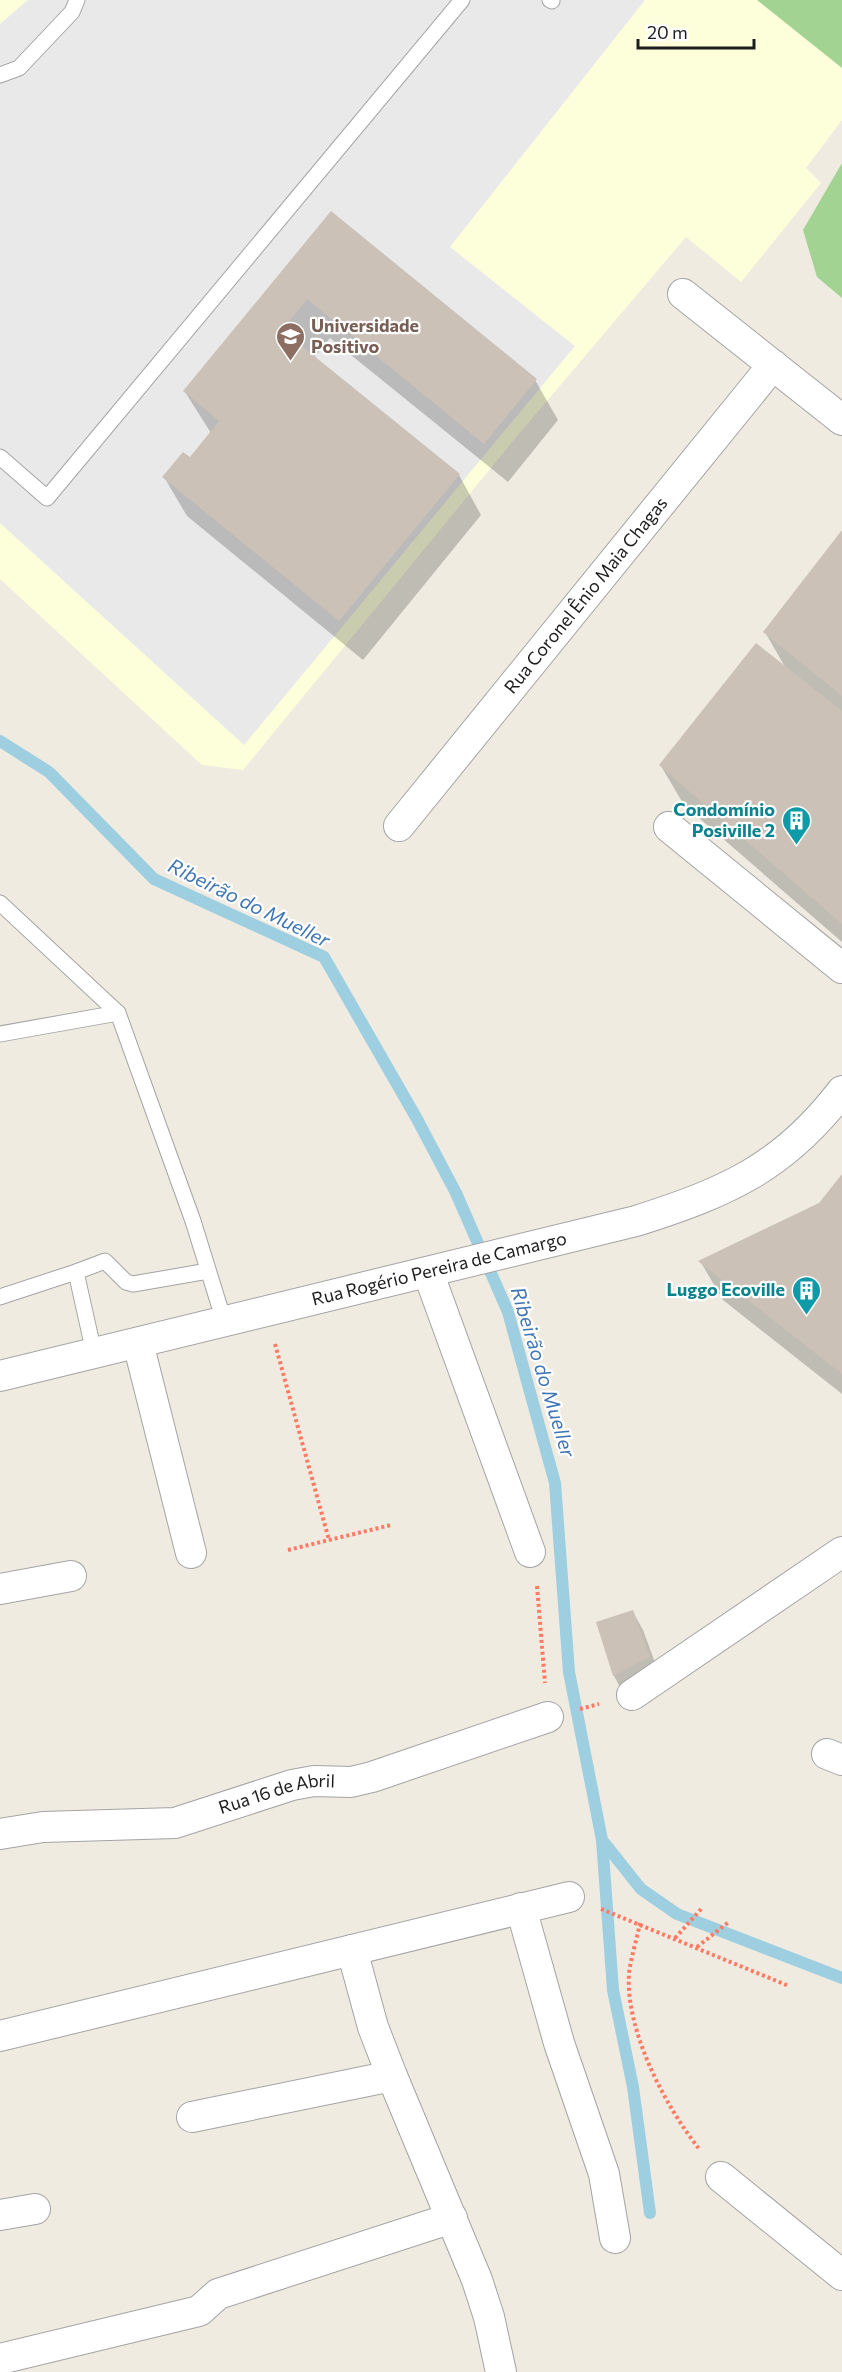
<svg xmlns="http://www.w3.org/2000/svg" width="842" height="2372" font-family="Commissioner,sans-serif">
<style>
.education{fill:#fdffdb}
.forest{fill:#a2d392}
.parking{fill:#e9e9e9}
.shadow{fill:#0003}
.lines{fill:none;stroke-linecap:round;stroke-linejoin:round}
.stream{stroke:#9dcfe1;stroke-width:12}
.building{fill:#cbc1b7}
.service-casing{stroke:#a4a4a4;stroke-width:17}
.minor-casing{stroke:#a4a4a4;stroke-width:32}
.path{stroke:#ff7a63;stroke-width:4;stroke-dasharray:3 3;stroke-linecap:butt}
.service{stroke:#fff;stroke-width:15}
.minor{stroke:#fff;stroke-width:30}
.labels{text-anchor:middle;stroke-width:4.5;stroke-linejoin:round;paint-order:stroke}
.education-label{font-size:18px;font-weight:bold;fill:#785e54;stroke:#fff;text-anchor:start}
.street-label{font-size:18px;fill:#1d1d1d;stroke:#fff}
.culture-label{font-size:18px;font-weight:bold;fill:#0d838f;stroke:#fff;text-anchor:end}
.water-label{font-size:20px;font-style:italic;fill:#4076b5;stroke:#fff}
</style>
<rect width="100%" height="100%" fill="#efebe1"/>
<!-- education -->
<path class="education" d="M0,0h842v120l-36,48 15,15 -80,99 -55,-45 -173,204 -270,329 -41,-5 -202,-186z"/>
<!-- forest -->
<g class="forest">
<path d="M757,0h85v68z"/>
<path d="M842,163v135l-25,-21 -14,-47z"/>
</g>
<!-- parking -->
<path class="parking" d="M28,0h617l-195,247 125,99 -331,399 -244,-222v-499z"/>
<!-- shadow -->
<g class="shadow">
<path d="M331,213l204,167 23,40 -50,62 -178,-144 -16,20 145,117 22,40 -118,145 -176,-144 -23,-39 26,-18 21,-26 -26,-41z"/>
<path d="M842,532v410l-158,-137 -23,-39 124,-99 -20,-35z"/>
<path d="M842,1176v218l-119,-94 -23,-39 120,-57z"/>
<path d="M633,1612l10,18 17,46 -36,18 -10,-18 -17,-53z"/>
</g>
<g class="lines">
<!-- stream -->
<g class="stream">
<path d="M0,741l49,31 105,107 170,78 93,162 39,74 52,119 47,171 14,189 33,168 39,49 36,25 165,64"/>
<path d="M602,1840l11,150 20,97 17,126"/>
</g>
</g>
<!-- building -->
<g class="building">
<path d="M331,211l206,168 -53,65 -177,-145 -25,31 178,144 -121,147 -177,-144 21,-25 7,5 29,-36 -36,-30z"/>
<path d="M842,530v166l-79,-64z"/>
<path d="M756,643l86,68v213l-183,-159z"/>
<path d="M842,1174v200l-144,-113 121,-58z"/>
<path d="M633,1610l17,47 -37,19 -17,-54z"/>
</g>
<g class="lines">
<defs>
<g id="service">
<path d="M550,0l2,1"/>
<path d="M0,75l19,-7 53,-56 5,-12"/>
<path d="M0,457l47,41 415,-498"/>
<path d="M0,903l118,110"/>
<path d="M0,1034l118,-21 75,208 31,100"/>
<path d="M76,1272l29,-11 21,21 7,2 75,-13"/>
<path d="M0,1297l76,-25 18,81"/>
</g>
<g id="minor">
<path d="M683,294l159,126"/>
<path id="s1" d="M399,826l374,-461"/>
<path d="M669,827l173,141"/>
<path d="M428,1272l102,280"/>
<path d="M138,1343l53,210"/>
<path id="s2" d="M0,1376l636,-155c91,-29 147,-53 206,-130"/>
<path d="M0,1589l71,-13"/>
<path d="M632,1695l210,-143"/>
<path d="M827,1754l15,6"/>
<path id="s3" d="M0,1834l43,-7 132,-4 117,-38 22,-4 37,1 21,-5 176,-60"/>
<path d="M521,1908l38,135 45,131 11,64"/>
<path d="M352,1950l21,77 19,49 85,204 12,37 12,55"/>
<path d="M0,2036l569,-139"/>
<path d="M192,2117l200,-41"/>
<path d="M721,2177l121,98"/>
<path d="M0,2215l35,-6"/>
<path d="M0,2359l199,-48 19,-17 234,-76"/>
</g>
</defs>
<!-- service casing -->
<use href="#service" class="service-casing"/>
<!-- minor casing -->
<use href="#minor" class="minor-casing"/>
<!-- path -->
<g class="path">
<path d="M275,1344l54,196"/>
<path d="M288,1550l103,-25"/>
<path d="M537,1586l8,97"/>
<path d="M580,1709l19,-5"/>
<path d="M601,1909l188,77"/>
<path d="M640,1923c-3,16 -9,34 -11,50 -4,57 36,133 71,177"/>
<path d="M675,1938l28,-31"/>
<path d="M697,1947l33,-26"/>
</g>
<!-- service -->
<use href="#service" class="service"/>
<!-- minor -->
<use href="#minor" class="minor"/>
</g>
<!-- icons -->
<defs>
<symbol id="university-pin" viewBox="-11 -11 22 30"><path d="M0 17L-7.5 6A9.5 9.5 0 1 1 7.5 6Z" fill="#8d6e63" stroke="#fff"/><path d="M0-5L7-2L0 1L-7-2ZM-4 1L0 2.5L4 1V4Q0 6-4 4Z" fill="#fff"/></symbol>
<symbol id="building-pin" viewBox="-11 -11 22 30"><path d="M0 17L-7.5 6A9.5 9.5 0 1 1 7.5 6Z" fill="#0f9aa8" stroke="#fff"/><path d="M-4-6H4V6H1V3H-1V6H-4ZM-2.5-4.3h1.7v1.8h-1.7ZM.8-4.3h1.7v1.8H.8ZM-2.5-1h1.7V.8h-1.7ZM.8-1h1.7V.8H.8Z" fill="#fff"/></symbol>
</defs>
<g fill-rule="evenodd">
<use href="#university-pin" x="274" y="320" width="33" height="45"/>
<use href="#building-pin" x="780" y="804" width="33" height="45"/>
<use href="#building-pin" x="790" y="1274" width="33" height="45"/>
</g>
<g class="labels">
<!-- education labels -->
<g class="education-label">
<text x="311" y="332">Universidade<tspan x="311" dy="21">Positivo</tspan></text>
</g>
<!-- street labels -->
<g class="street-label">
<text dy="6" stroke="none"><textPath href="#s1" startOffset="297">Rua Coronel Ênio Maia Chagas</textPath></text>
<text dy="6" stroke="none"><textPath href="#s2" startOffset="452">Rua Rogério Pereira de Camargo</textPath></text>
<text dy="6" stroke="none"><textPath href="#s3" startOffset="282">Rua 16 de Abril</textPath></text>
</g>
<!-- culture labels -->
<g class="culture-label">
<text x="775" y="816">Condomínio<tspan x="775" dy="21">Posiville 2</tspan></text>
<text x="785" y="1296">Luggo Ecoville</text>
</g>
<!-- water labels -->
<g class="water-label">
<text transform="translate(249 903) rotate(26)" y="7">Ribeirão do Mueller</text>
<text transform="translate(543 1372) rotate(73)" y="7">Ribeirão do Mueller</text>
</g>
</g>
<!-- scale -->
<path d="M638 39v9h116v-9" fill="none" stroke="#1d1d1d" stroke-width="3"/>
<text x="647" y="39" font-size="18" fill="#1d1d1d" stroke="#ffffff" stroke-width="4.5" paint-order="stroke">20 m</text>
</svg>
